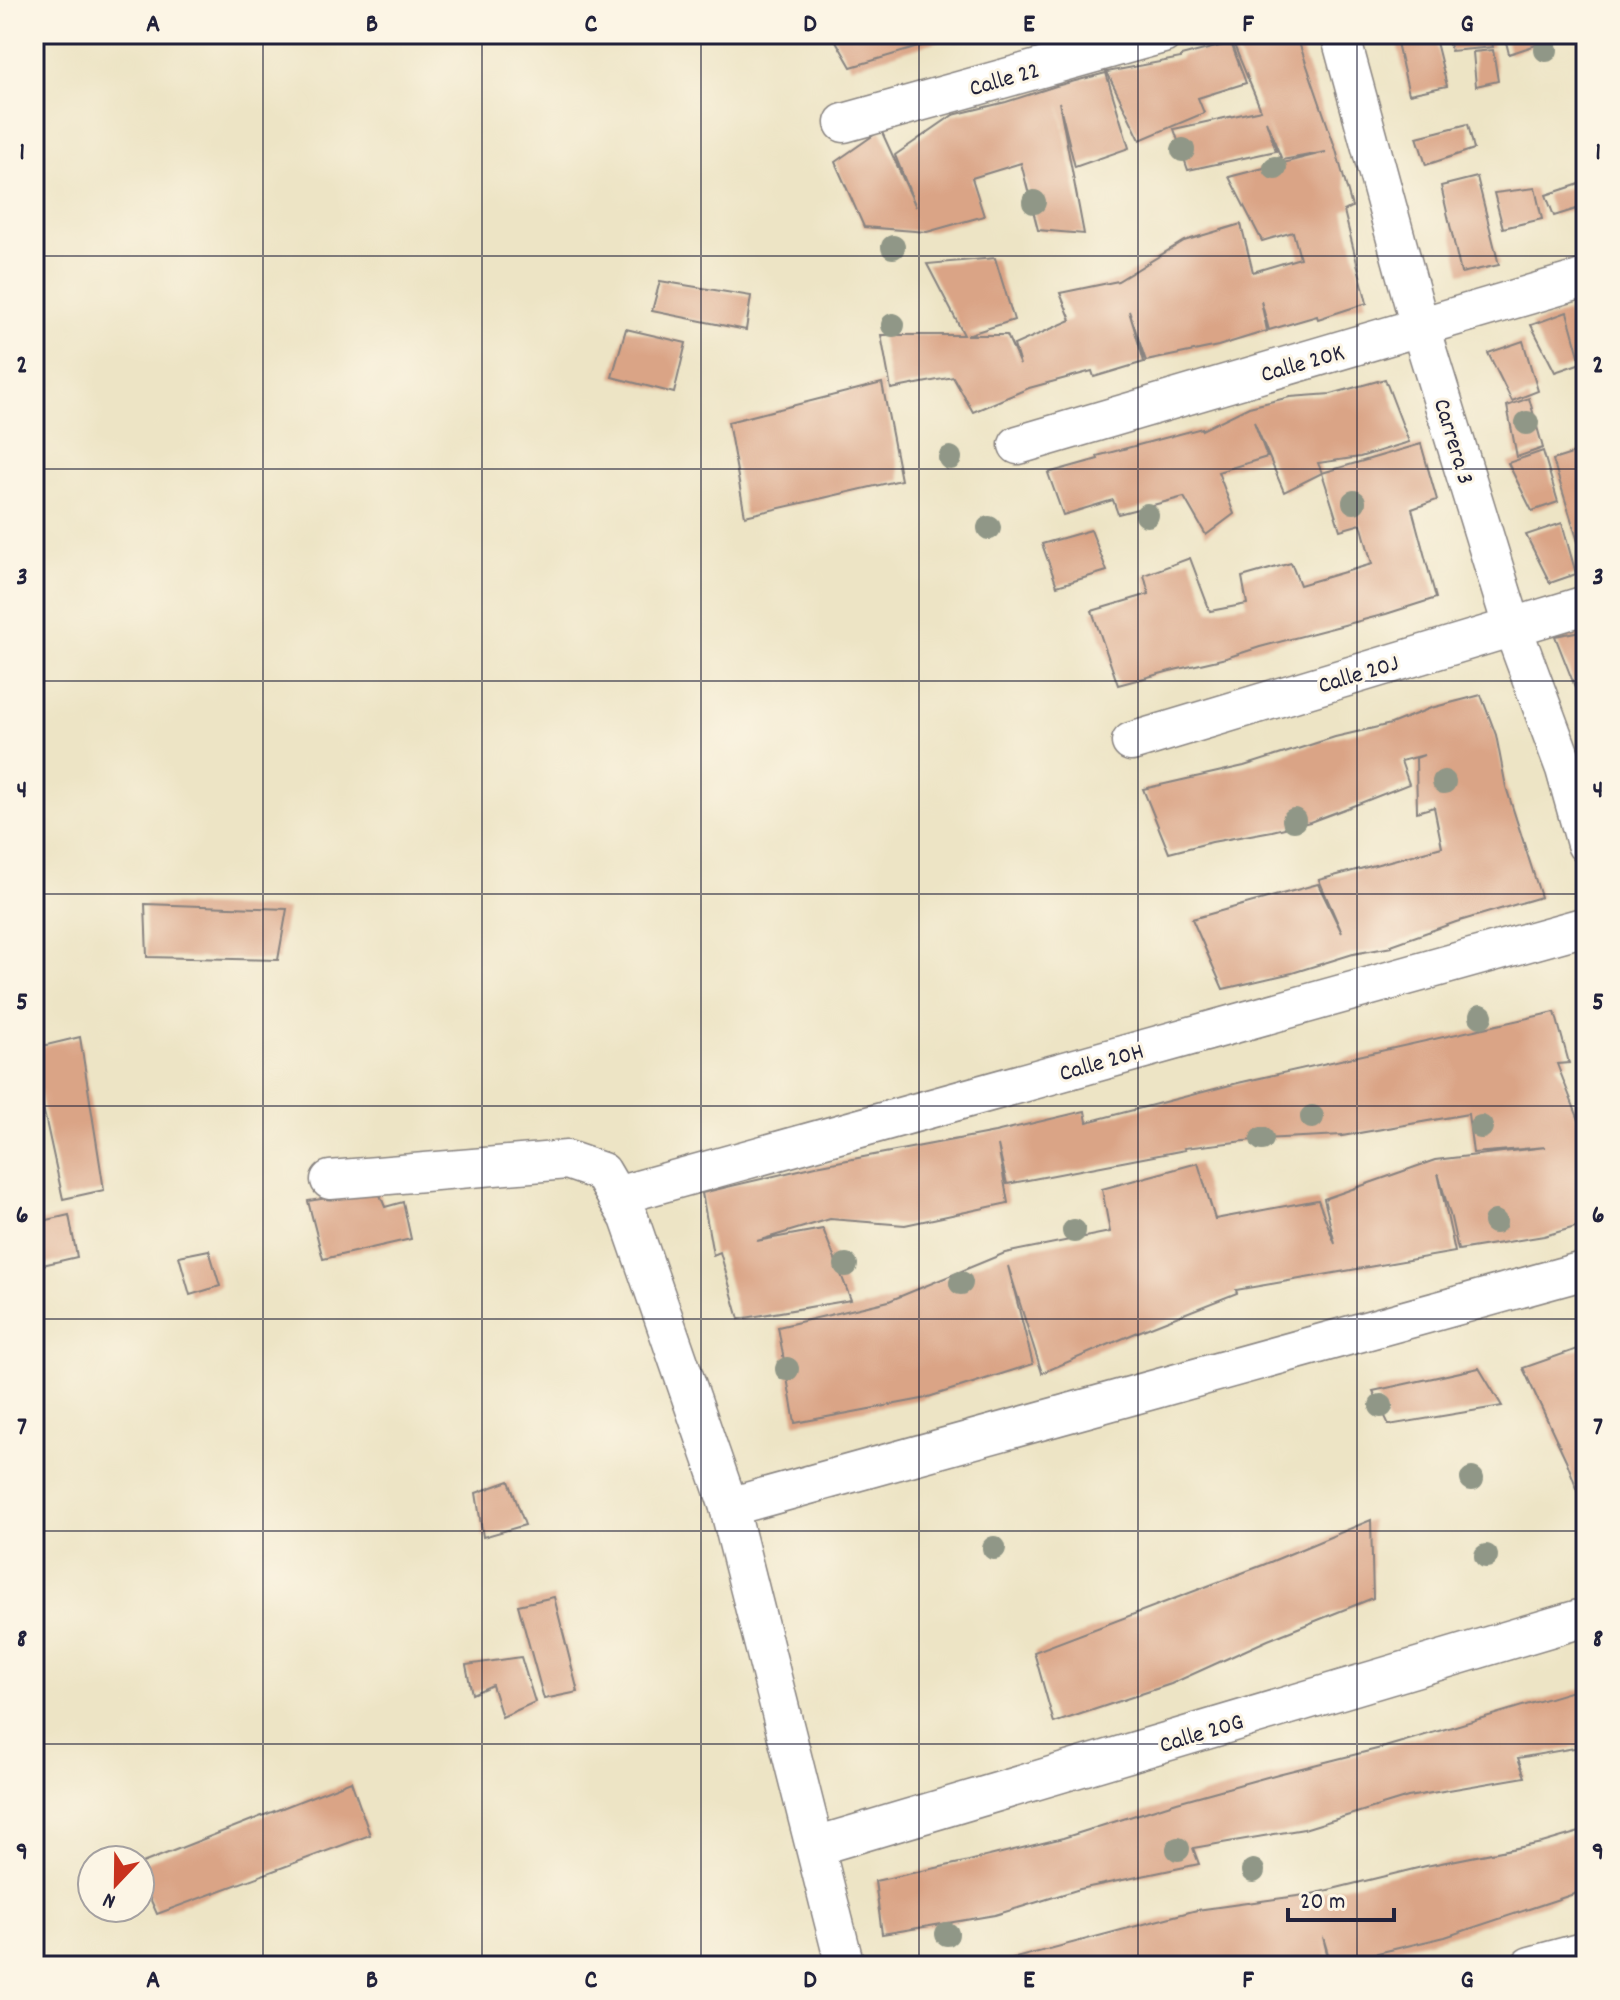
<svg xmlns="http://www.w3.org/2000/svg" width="1620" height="2000" font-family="Dekko,sans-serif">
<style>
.building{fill:#daa486}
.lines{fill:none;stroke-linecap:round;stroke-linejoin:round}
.minor-casing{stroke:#888380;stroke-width:41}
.minor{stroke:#fff;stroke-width:38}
.tree{fill:#909787}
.grid{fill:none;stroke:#22223b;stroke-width:2;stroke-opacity:0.55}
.labels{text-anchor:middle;stroke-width:6;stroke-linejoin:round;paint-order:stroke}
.street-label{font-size:24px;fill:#22223b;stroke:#fcf5e5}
.neatline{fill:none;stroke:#22223b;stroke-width:3}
.grid-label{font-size:26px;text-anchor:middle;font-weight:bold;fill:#22223b}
</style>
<rect width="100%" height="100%" fill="#fcf5e5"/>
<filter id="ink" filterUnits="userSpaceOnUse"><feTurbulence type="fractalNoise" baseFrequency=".0125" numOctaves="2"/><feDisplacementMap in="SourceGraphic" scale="16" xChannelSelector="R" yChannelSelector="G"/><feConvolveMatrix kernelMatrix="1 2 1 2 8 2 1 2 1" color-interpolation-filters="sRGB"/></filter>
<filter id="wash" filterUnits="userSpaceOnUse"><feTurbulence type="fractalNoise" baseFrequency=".006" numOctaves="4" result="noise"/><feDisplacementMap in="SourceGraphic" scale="32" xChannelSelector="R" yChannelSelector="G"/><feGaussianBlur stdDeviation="1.8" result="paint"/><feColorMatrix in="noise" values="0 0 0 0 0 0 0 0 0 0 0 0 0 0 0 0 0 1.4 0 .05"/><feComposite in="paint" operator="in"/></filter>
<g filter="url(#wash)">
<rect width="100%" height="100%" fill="#ede4c5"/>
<g id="blocks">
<!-- building -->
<g class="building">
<path d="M832,34h115l2,4 -98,29z"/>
<path d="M951,34h28v1l-23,7z"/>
<path d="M1262,34h34l40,116 16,57 -8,4 23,92 -49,16 -1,-3 -48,14 -8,-29 6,30 -49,15 -72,15 -17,-50 15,51 -50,15 -2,-6 -63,17 -56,24 -20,-35 -62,12 -10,-54h83l-37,-71 68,-6 19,62 -47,15h40l13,30 -6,-20 57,-25 -11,-27 58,-12 66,-40 57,-17 12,48 47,-14 -7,-26 -31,9 -33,-64 97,-25 -44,8 -16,-39 10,30 -88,19 -14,-41 87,-19 -29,-70z"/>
<path d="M1395,34h39l13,52 -38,8z"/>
<path d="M1446,34h44l3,13 -42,4z"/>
<path d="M1504,34h39l2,8 -36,12z"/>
<path d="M1231,43l15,40 -48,15 6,15 -64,27 -33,-68 74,-14v-2z"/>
<path d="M1493,50l5,31 -22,5 -3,-34z"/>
<path d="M1106,73l23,75 -54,19 -16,-65 25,132 -46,-4 -17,-67 -49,15 12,38 -57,16 -63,-5 -29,-65 46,-32 35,77 -21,-52 58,-40 53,-13 50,-16z"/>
<path d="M1468,124l6,25 -48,16 -9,-28z"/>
<path d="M1477,177l22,88 -38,8 -20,-87z"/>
<path d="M1586,182v24l-32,10 -8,-21z"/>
<path d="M1535,188l7,31 -39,9 -9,-35z"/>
<path d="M660,281l91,15 -5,34 -94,-19z"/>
<path d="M1567,312l14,51 -26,9 -24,-47z"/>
<path d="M626,329l60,14 -12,50 -62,-16z"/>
<path d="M1523,341l15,50 -26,10 -24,-48z"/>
<path d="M1385,379l24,63 -49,15 -42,6 4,10 -38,19 -30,-70 13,35 -49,15 16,42 -28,21 -22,-38 -66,17 -5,-14 -50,15 -15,-42 50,-14 -1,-3 105,-28v2l47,-23 41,-10 41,-3z"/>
<path d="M882,383l19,97 -156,36 -17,-94z"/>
<path d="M1529,398l14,50 -26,9 -10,-51z"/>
<path d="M1421,444l16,56 -25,9 24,89 -50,16 -126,33 -34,11 -56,13 -52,14 -26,-74 57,-17 -5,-19 46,-17 20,53 37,-7 -5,-27 49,-14 9,22 72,-21 -11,-40 -21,6 -18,-57z"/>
<path d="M1543,451l15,51 -26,9 -24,-48z"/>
<path d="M1581,451l5,15v91l-3,1 -30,-98z"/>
<path d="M1562,523l14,51 -26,9 -24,-48z"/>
<path d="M1091,530l16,41 -50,15 -15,-42z"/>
<path d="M1586,630v85l-31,-79z"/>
<path d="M1481,695l15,40 10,52 35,110 -85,25 -65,23 1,2 -39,7 -61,19 -69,16 -31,-70 126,-35 24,49 -23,-53 123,-33 -8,-40 -17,5 -1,-54 8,-3 -23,6 8,23 -51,20 -48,18 -38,9 -60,11 -43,11 -26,-64 101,-23 91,-29 56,-13 40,-16z"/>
<path d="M145,904l142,5 -9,51 -131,-3z"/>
<path d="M1555,1012l14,51 -12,1 29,74v86l-42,12 -86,14 -7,-32 -13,-45 17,79 -219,38 1,3 -99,39 -96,41 -34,-107 25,98 -111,35 -127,24 -17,-96 111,-26 116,-48 105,-21 -8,-43 96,-26 17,56 103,-19 17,44 -11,-45 111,-39 111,-13 -73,6 -5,-39 -126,22v-1l-80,4 -78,9 1,2 -178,34 -9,-39 10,58 -103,22 -75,-6 -73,22 66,-12 28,71 -112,19 -19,-67 -7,3 -11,-62 114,-27 179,-34 90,-21 2,11 151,-39z"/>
<path d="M80,1037l24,153 -41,9 -29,-133v-18z"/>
<path d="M378,1190l7,17 18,-5 8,37 -88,20 -15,-58z"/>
<path d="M69,1215l8,42 -43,10v-44z"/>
<path d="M209,1250l11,36 -30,9 -11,-39z"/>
<path d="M1586,1346v166l-20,-52 -43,-92z"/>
<path d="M1479,1368l23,38 -113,19 -16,-34z"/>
<path d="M509,1481l16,44 -42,12 -7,-44z"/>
<path d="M1371,1520l2,78 -105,42 -97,44 -117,39 -20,-71 229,-87z"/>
<path d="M554,1597l24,95 -34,7 -26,-94z"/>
<path d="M521,1657l14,45 -33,15 -10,-32 -20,9 -6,-29z"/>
<path d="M1586,1687v59l-68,12 7,19 -117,20 -104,32 -111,19 6,16 -119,25 -85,26 -113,19 -7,-53 94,-20 94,-23 114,-36 101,-28 107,-27z"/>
<path d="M351,1781l19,54 -213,79 -17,-38v-12z"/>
<path d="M1586,1830v60l-141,47 -114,27 -8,-27 6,25 -15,4h-329l212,-56 115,-16 114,-28 116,-23z"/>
</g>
</g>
</g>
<g filter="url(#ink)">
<use href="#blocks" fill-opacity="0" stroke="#888380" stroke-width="2"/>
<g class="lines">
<defs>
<g id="minor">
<path d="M1340,34l80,293 92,299 53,143 21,75"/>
<path d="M844,123l319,-89"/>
<path d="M1018,445l568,-167"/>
<path d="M1131,742l455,-137"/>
<path d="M330,1180l237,-20 35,12 27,46 100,289 116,459"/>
<path d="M616,1196l970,-270"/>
<path d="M729,1507l857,-237"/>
<path d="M816,1846l770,-229"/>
<path d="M1530,1966l56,-15"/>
</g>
</defs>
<!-- minor casing -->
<use href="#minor" class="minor-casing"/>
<!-- minor -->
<use href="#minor" class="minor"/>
</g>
<!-- trees -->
<g class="tree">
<circle cx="1546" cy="50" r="12"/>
<circle cx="1183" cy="150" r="12"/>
<circle cx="1275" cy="168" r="12"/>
<circle cx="1034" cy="202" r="12"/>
<circle cx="893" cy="247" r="12"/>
<circle cx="893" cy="325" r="12"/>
<circle cx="1527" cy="423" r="12"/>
<circle cx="950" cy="458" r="12"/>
<circle cx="1354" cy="502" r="12"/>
<circle cx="1147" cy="515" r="12"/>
<circle cx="989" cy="528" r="12"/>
<circle cx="1444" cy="782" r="12"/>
<circle cx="1294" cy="820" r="12"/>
<circle cx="1481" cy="1016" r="12"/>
<circle cx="1312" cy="1117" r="12"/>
<circle cx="1481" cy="1127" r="12"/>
<circle cx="1262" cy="1139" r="12"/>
<circle cx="1495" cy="1222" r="12"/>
<circle cx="1074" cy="1231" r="12"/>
<circle cx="846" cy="1265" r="12"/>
<circle cx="961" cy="1283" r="12"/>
<circle cx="787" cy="1369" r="12"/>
<circle cx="1381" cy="1406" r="12"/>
<circle cx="1472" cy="1479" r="12"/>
<circle cx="994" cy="1548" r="12"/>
<circle cx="1486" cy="1556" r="12"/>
<circle cx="1178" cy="1849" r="12"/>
<circle cx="1253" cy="1871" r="12"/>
<circle cx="947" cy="1934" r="12"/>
</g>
</g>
<!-- grid -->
<path class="grid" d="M263,34v1932M482,34v1932M701,34v1932M919,34v1932M1138,34v1932M1357,34v1932M34,256h1552M34,469h1552M34,681h1552M34,894h1552M34,1106h1552M34,1319h1552M34,1531h1552M34,1744h1552"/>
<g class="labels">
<!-- street labels -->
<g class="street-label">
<text transform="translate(1004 78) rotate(-16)" y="8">Calle 22</text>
<text transform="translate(1302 362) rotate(-16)" y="8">Calle 20K</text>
<text transform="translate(1455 441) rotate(73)" y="8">Carrera 3</text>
<text transform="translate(1358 673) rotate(-17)" y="8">Calle 20J</text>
<text transform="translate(1101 1061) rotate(-16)" y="8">Calle 20H</text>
<text transform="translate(1201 1732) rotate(-17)" y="8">Calle 20G</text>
</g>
</g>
<!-- margin -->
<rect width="1620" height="2000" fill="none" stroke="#fcf5e5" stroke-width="88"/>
<!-- north arrow -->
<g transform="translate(116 1884) rotate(202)"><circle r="38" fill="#fcf5e5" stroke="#a5a1a1" stroke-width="2"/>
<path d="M0-6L14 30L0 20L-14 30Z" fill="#c8321e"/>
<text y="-12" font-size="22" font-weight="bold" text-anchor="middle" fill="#22223b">N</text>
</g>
<!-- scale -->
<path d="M1288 1908v12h106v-12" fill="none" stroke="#22223b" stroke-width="4"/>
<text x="1300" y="1908" font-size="24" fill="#22223b" stroke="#fcf5e5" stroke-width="6" paint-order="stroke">20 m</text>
<rect x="44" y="44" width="1532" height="1912" class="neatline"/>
<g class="grid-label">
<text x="153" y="31">A</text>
<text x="372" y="31">B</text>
<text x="591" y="31">C</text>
<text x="810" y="31">D</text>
<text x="1029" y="31">E</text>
<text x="1248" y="31">F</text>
<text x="1467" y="31">G</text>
<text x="22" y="159">1</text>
<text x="1598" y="159">1</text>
<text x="22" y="372">2</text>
<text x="1598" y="372">2</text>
<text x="22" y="584">3</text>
<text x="1598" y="584">3</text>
<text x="22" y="797">4</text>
<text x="1598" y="797">4</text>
<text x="22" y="1009">5</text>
<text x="1598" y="1009">5</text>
<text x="22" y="1222">6</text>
<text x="1598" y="1222">6</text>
<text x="22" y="1434">7</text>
<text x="1598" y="1434">7</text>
<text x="22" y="1646">8</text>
<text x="1598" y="1646">8</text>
<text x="22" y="1859">9</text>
<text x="1598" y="1859">9</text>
<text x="153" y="1987">A</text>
<text x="372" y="1987">B</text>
<text x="591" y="1987">C</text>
<text x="810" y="1987">D</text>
<text x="1029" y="1987">E</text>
<text x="1248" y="1987">F</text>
<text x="1467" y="1987">G</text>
</g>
</svg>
